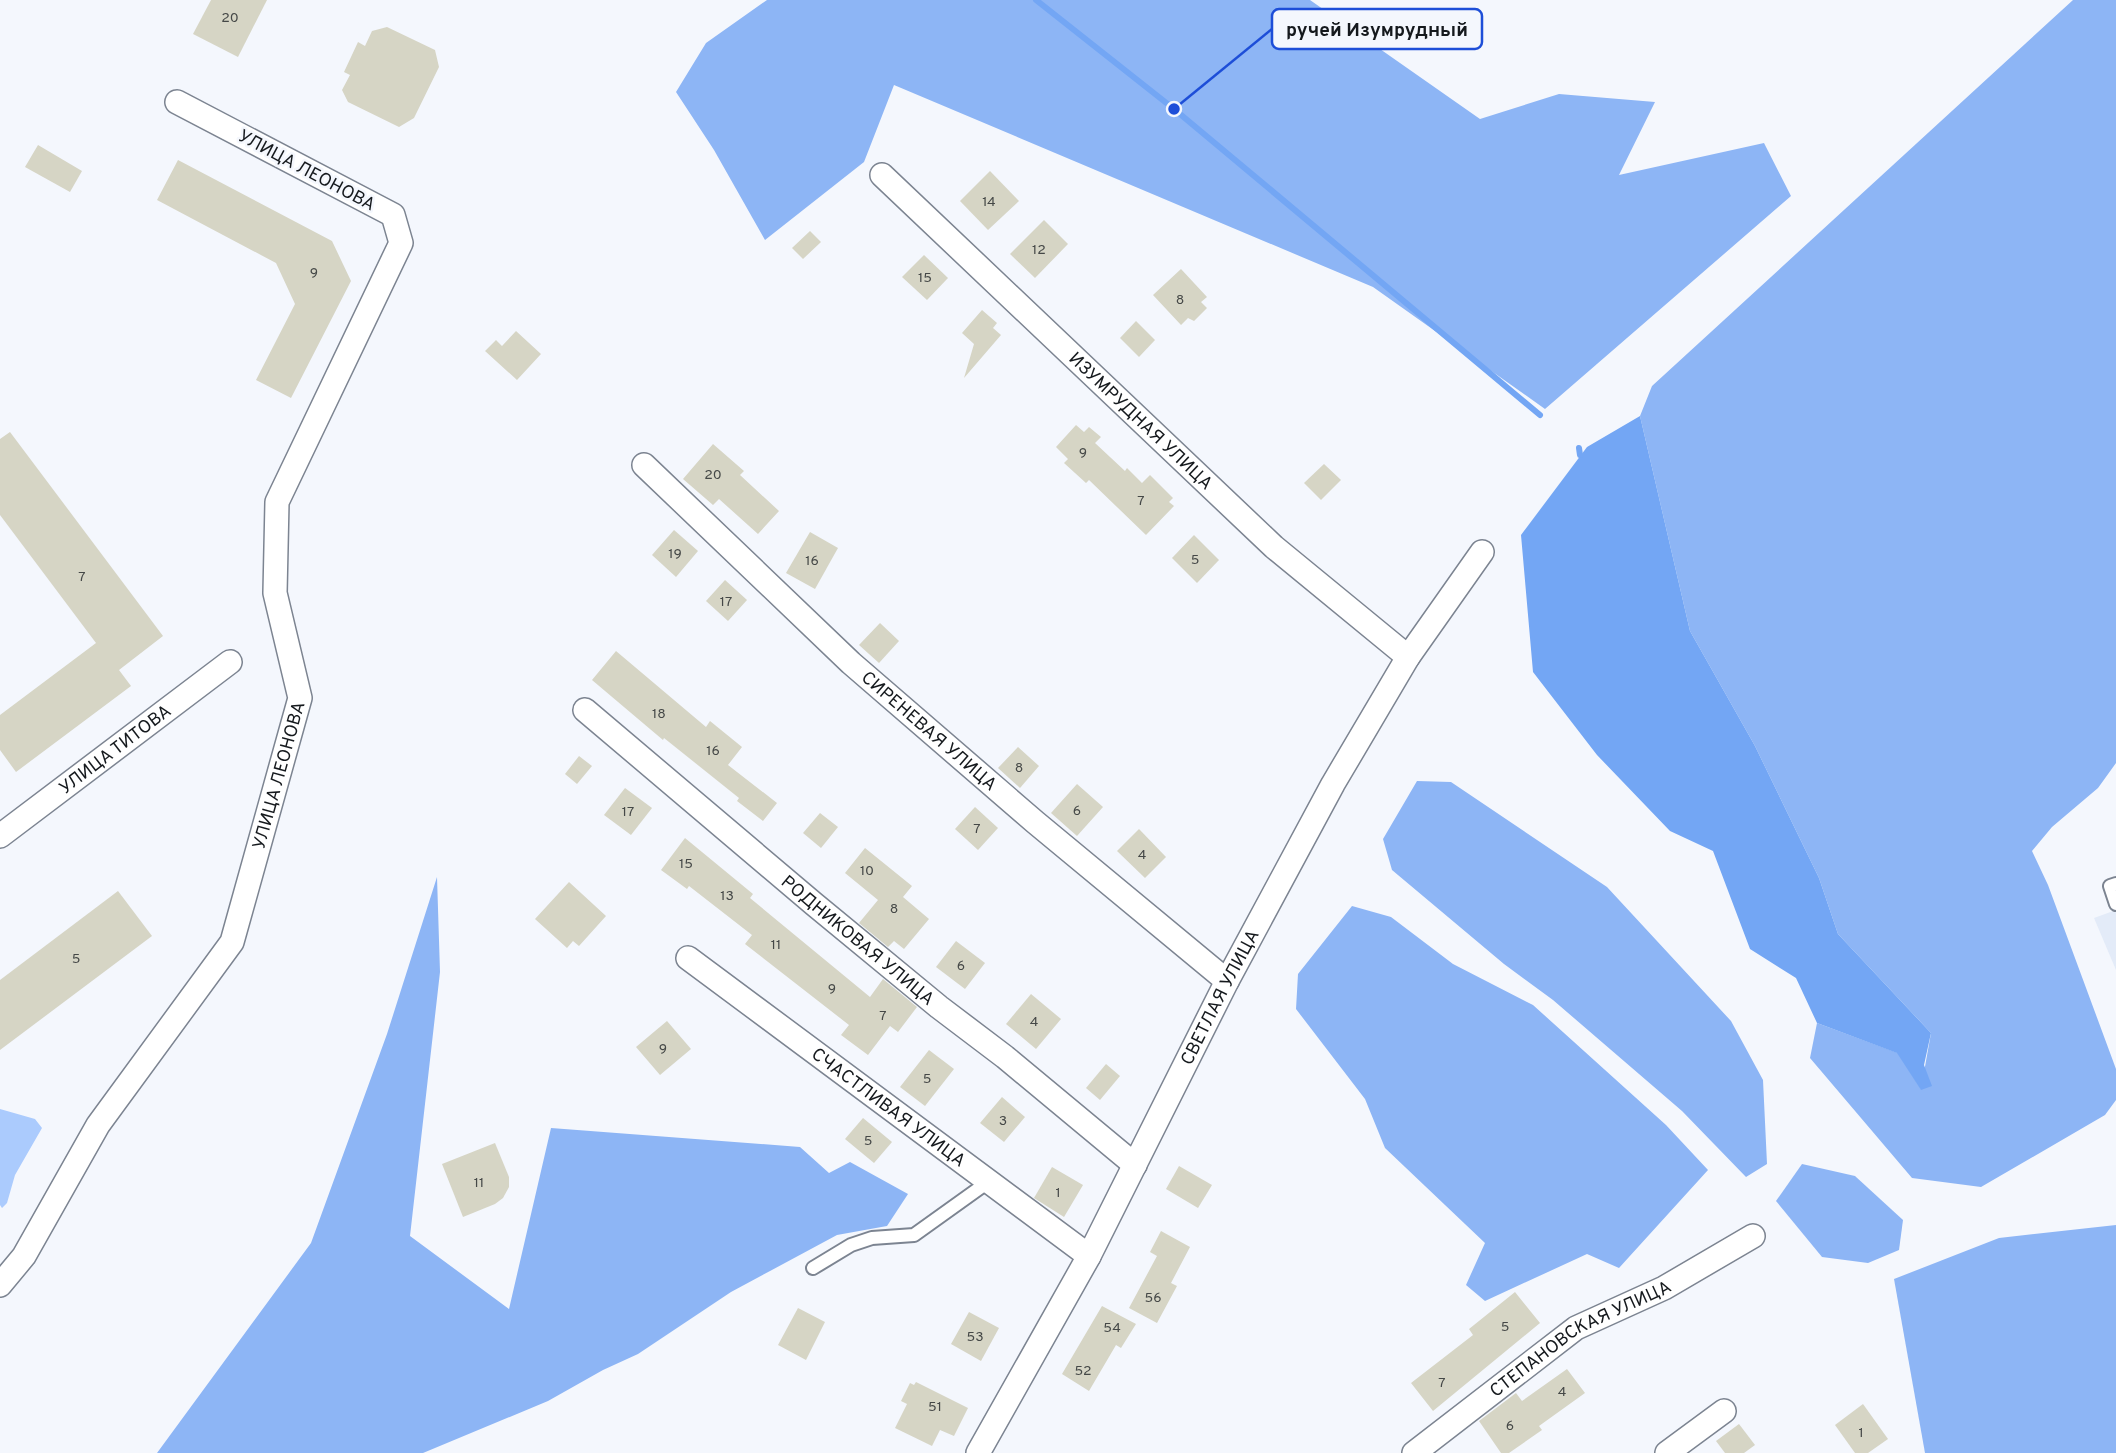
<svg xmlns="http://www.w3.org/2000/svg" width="2116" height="1453" font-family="Overpass,sans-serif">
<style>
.built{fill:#e3ebf8}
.green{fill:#abcbfd}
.forest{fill:#8db5f5}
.water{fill:#73a6f4}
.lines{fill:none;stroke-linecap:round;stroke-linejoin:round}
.stream{stroke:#73a6f4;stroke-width:6}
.building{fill:#d6d5c5}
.service-casing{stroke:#7c8491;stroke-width:16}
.minor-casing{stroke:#7c8491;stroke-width:26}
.service{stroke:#fff;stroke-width:12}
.minor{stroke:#fff;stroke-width:23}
.labels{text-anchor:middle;stroke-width:5;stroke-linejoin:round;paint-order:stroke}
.number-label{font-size:14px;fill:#454847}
.street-label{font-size:18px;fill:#15191d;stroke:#f4f7fd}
.leader{fill:none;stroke:#1d4ed8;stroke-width:2.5}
.callout-dot{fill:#1d4ed8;stroke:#f4f7fd;stroke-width:2.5}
.callout{fill:#f4f7fd;stroke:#1d4ed8;stroke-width:2.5}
.callout-label{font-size:19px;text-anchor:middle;font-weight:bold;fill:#15191d}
</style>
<rect width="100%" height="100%" fill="#f4f7fd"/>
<!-- built -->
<path class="built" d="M2116,910v60l-22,-52z"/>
<!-- green -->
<path class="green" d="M0,1109l35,10 7,9 -27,47 -8,28 -5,5 -2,-3z"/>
<!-- forest -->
<g class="forest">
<path d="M767,0h543l170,119 79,-25 96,8 -36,73 145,-32 27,53 -246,213 -172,-122 -479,-202 -30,77 -99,78 -51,-90 -38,-58 30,-49z"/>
<path d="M2073,0h43v763l-18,25 -46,39 -20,24 16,34 68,184v31l-11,15 -124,72 -69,-9 -102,-120 7,-35 81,30 23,36 10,-56 -93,-99 -19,-56 -64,-132 -65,-115 -50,-215 12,-30z"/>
<path d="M1417,781l34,1 156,105 124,134 32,59 4,84 -21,13 -64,-66 -129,-111 -49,-36 -112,-94 -9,-31z"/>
<path d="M437,877l3,95 -30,264 99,73 42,-181 249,19 29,26 21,-11 58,32 -21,32 -50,9 -106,57 -93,62 -35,16 -55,31 -125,52h-266l154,-210 76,-209z"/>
<path d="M1352,906l39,11 62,47 80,41 133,120 42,45 -89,98 -32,-14 -102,47 -19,-16 19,-42 -100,-95 -20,-49 -69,-90 2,-35z"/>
<path d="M1802,1164l53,12 48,44 -4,30 -31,13 -46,-6 -46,-56z"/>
<path d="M2116,1225v228h-191l-31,-174 105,-41z"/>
</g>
<!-- water -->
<path class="water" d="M1640,416l50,215 65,115 64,132 19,56 93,99 -7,32 8,21 -11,4 -24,-37 -80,-30 -21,-45 -46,-29 -37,-98 -43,-20 -73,-76 -64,-83 -12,-137 66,-88z"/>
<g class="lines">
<!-- stream -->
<g class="stream">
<path d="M1036,0l138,109 366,306"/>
<path d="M1579,448l1,7"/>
</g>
</g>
<!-- building -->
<g class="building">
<path d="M211,0h56l-29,57 -45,-23z"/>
<path d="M387,27l48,23 4,17 -25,51 -15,9 -51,-25 -6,-12 8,-15 -6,-3 14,-30 7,4 7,-15z"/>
<path d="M38,145l44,26 -12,21 -45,-25z"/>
<path d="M178,160l154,81 19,40 -60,117 -35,-18 39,-76 -19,-41 -119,-63z"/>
<path d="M990,171l29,30 -31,29 -28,-29z"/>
<path d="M1044,220l24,24 -33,34 -25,-24z"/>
<path d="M810,231l11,11 -18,17 -11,-11z"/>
<path d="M924,255l24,23 -21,22 -25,-23z"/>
<path d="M1181,269l26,28 -6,5 6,6 -13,13 -6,-3 -7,7 -28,-30z"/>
<path d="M982,310l15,13 -4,5 8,7 -37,43 10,-34 -12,-11z"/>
<path d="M1136,321l19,19 -16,17 -19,-19z"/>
<path d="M516,331l25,23 -24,26 -32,-29 11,-11 6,6z"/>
<path d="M1076,425l8,7 5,-5 12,10 -6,6 30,28 2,-3 15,15 8,-8 23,23 -4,4 5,4 -28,29 -57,-55 -3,3 -22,-20 4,-4 -12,-12z"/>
<path d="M10,432l153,204 -44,34 12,16 -115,86 -16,-22v-35l96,-72 -96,-128v-76z"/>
<path d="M713,444l31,27 -4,4 39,36 -21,23 -39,-35 -6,6 -30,-26z"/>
<path d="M1324,464l17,16 -20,20 -17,-17z"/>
<path d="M674,530l24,21 -22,26 -24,-22z"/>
<path d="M810,532l28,16 -23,41 -29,-16z"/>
<path d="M1194,535l25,25 -22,23 -25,-25z"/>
<path d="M725,580l22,20 -19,21 -22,-20z"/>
<path d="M880,623l19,18 -20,22 -20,-18z"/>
<path d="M616,651l90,76 4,-6 32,26 -14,18 49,38 -14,18 -26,-20 2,-3 -75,-60 -1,2 -71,-60z"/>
<path d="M1018,747l21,19 -19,22 -22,-20z"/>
<path d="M579,756l13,10 -15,18 -12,-10z"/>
<path d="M1077,784l26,23 -26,29 -26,-23z"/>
<path d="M625,788l27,20 -21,27 -27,-20z"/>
<path d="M975,807l23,21 -20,22 -23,-21z"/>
<path d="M820,813l18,14 -17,21 -18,-15z"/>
<path d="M1139,829l27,28 -21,21 -28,-27z"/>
<path d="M685,838l68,56 -3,4 120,99 13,-18 34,28 -19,25 -8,-6 -22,29 -27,-20 8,-10 -104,-81 7,-9 -63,-49 -2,3 -26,-19z"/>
<path d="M865,848l47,38 -9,11 26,22 -25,30 -10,-8 -6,6 -29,-24 19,-23 -33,-27z"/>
<path d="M569,882l37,34 -27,30 -6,-5 -6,7 -32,-29z"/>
<path d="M118,891l34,45 -152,114v-70z"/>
<path d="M956,941l29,22 -20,26 -29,-22z"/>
<path d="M1031,994l30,25 -25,30 -30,-25z"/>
<path d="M667,1021l24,28 -31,26 -24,-28z"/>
<path d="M929,1050l25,19 -29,37 -25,-19z"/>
<path d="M1106,1064l14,12 -20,24 -14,-12z"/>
<path d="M1002,1097l23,20 -21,25 -24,-19z"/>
<path d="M863,1118l29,24 -18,21 -29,-24z"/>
<path d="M495,1143l14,34v10l-6,11 -8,6 -32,13 -21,-53z"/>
<path d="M1179,1166l33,19 -14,23 -32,-19z"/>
<path d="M1052,1167l31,18 -19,32 -30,-19z"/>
<path d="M1161,1231l29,16 -19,36 6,3 -20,37 -28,-15 28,-52 -7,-4z"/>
<path d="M1515,1292l25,31 -107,88 -22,-28 62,-48 -4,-6z"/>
<path d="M1102,1306l34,18 -15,24 -5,-3 -27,46 -27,-17z"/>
<path d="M798,1308l27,14 -19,38 -28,-15z"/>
<path d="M969,1312l30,16 -18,33 -30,-17z"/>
<path d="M1567,1369l18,24 -46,33 3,4 -33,23h-8l-22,-32 37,-28 6,8z"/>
<path d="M916,1382l52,26 -14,28 -14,-6 -8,16 -37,-18 12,-24 -6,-3 9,-18 4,2z"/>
<path d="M1863,1404l25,35 -20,14h-13l-20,-28z"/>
<path d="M1739,1424l16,21 -11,8h-19l-9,-12z"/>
</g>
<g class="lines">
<defs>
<g id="service">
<path d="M2116,884l-6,2 6,18"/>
<path d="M813,1268l38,-23 21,-7 42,-3 74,-53"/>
</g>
<g id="minor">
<path id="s1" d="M882,175l392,372 134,110"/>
<path id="s2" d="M644,465l207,198 184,159 192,159"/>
<path id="s3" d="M585,710l229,194 125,103 66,50 130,108"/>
<path id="s4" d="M0,836l230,-174"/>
<path id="s5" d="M688,958l401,298"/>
<path id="s6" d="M0,1285l24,-29 74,-131 134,-183 68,-244 -25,-105 2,-91 124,-259 -8,-28 -216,-113"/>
<path id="s7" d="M978,1453l111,-197 138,-275 106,-197 75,-127 74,-105"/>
<path id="s8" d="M1414,1453l162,-125 88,-40 89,-52"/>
<path d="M1667,1453l57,-42"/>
</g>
</defs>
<!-- service casing -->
<use href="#service" class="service-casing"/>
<!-- minor casing -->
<use href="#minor" class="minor-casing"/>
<!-- service -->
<use href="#service" class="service"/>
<!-- minor -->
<use href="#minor" class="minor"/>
</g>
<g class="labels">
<!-- number labels -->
<g class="number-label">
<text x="230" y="22">20</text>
<text x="989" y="206">14</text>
<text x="1039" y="254">12</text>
<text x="314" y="277">9</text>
<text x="925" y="282">15</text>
<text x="1180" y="304">8</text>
<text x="1083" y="457">9</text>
<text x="713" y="479">20</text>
<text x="1141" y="505">7</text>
<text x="675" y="558">19</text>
<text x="1195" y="564">5</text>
<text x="812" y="565">16</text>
<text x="82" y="581">7</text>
<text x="726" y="606">17</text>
<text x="659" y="718">18</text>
<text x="713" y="755">16</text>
<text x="1019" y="772">8</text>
<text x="1077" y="815">6</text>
<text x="628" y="816">17</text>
<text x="977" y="833">7</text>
<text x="1142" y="859">4</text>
<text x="686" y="868">15</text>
<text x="867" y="875">10</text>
<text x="727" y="900">13</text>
<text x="894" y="913">8</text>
<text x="776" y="949">11</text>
<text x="76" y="963">5</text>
<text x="961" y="970">6</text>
<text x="832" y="993">9</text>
<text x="883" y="1020">7</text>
<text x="1034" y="1026">4</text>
<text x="663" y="1053">9</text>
<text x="927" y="1083">5</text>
<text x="1003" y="1125">3</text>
<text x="868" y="1145">5</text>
<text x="479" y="1187">11</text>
<text x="1058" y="1197">1</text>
<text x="1153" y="1302">56</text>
<text x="1505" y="1331">5</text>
<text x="1112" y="1332">54</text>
<text x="975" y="1341">53</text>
<text x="1083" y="1375">52</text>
<text x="1442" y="1387">7</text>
<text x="1562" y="1396">4</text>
<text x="935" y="1411">51</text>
<text x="1510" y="1430">6</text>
<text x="1861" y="1437">1</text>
</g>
<!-- street labels -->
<g class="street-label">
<text transform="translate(307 170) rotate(28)" y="6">УЛИЦА ЛЕОНОВА</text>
<text dy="6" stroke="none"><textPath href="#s1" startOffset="357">ИЗУМРУДНАЯ УЛИЦА</textPath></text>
<text dy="6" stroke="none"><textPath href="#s2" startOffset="390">СИРЕНЕВАЯ УЛИЦА</textPath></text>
<text dy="6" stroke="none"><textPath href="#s4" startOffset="144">УЛИЦА ТИТОВА</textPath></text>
<text dy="6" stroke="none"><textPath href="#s6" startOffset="588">УЛИЦА ЛЕОНОВА</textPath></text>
<text dy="6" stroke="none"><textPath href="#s3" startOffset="357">РОДНИКОВАЯ УЛИЦА</textPath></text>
<text dy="6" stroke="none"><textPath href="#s7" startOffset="516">СВЕТЛАЯ УЛИЦА</textPath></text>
<text dy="6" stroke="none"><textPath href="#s5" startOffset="250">СЧАСТЛИВАЯ УЛИЦА</textPath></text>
<text dy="6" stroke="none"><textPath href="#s8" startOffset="203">СТЕПАНОВСКАЯ УЛИЦА</textPath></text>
</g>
</g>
<!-- callouts -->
<path class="leader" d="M1174 109L1272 29"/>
<circle class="callout-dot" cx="1174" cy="109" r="7"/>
<rect class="callout" x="1272" y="9" width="210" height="40" rx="7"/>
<g class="callout-label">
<text x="1377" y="36">ручей Изумрудный</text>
</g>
</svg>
